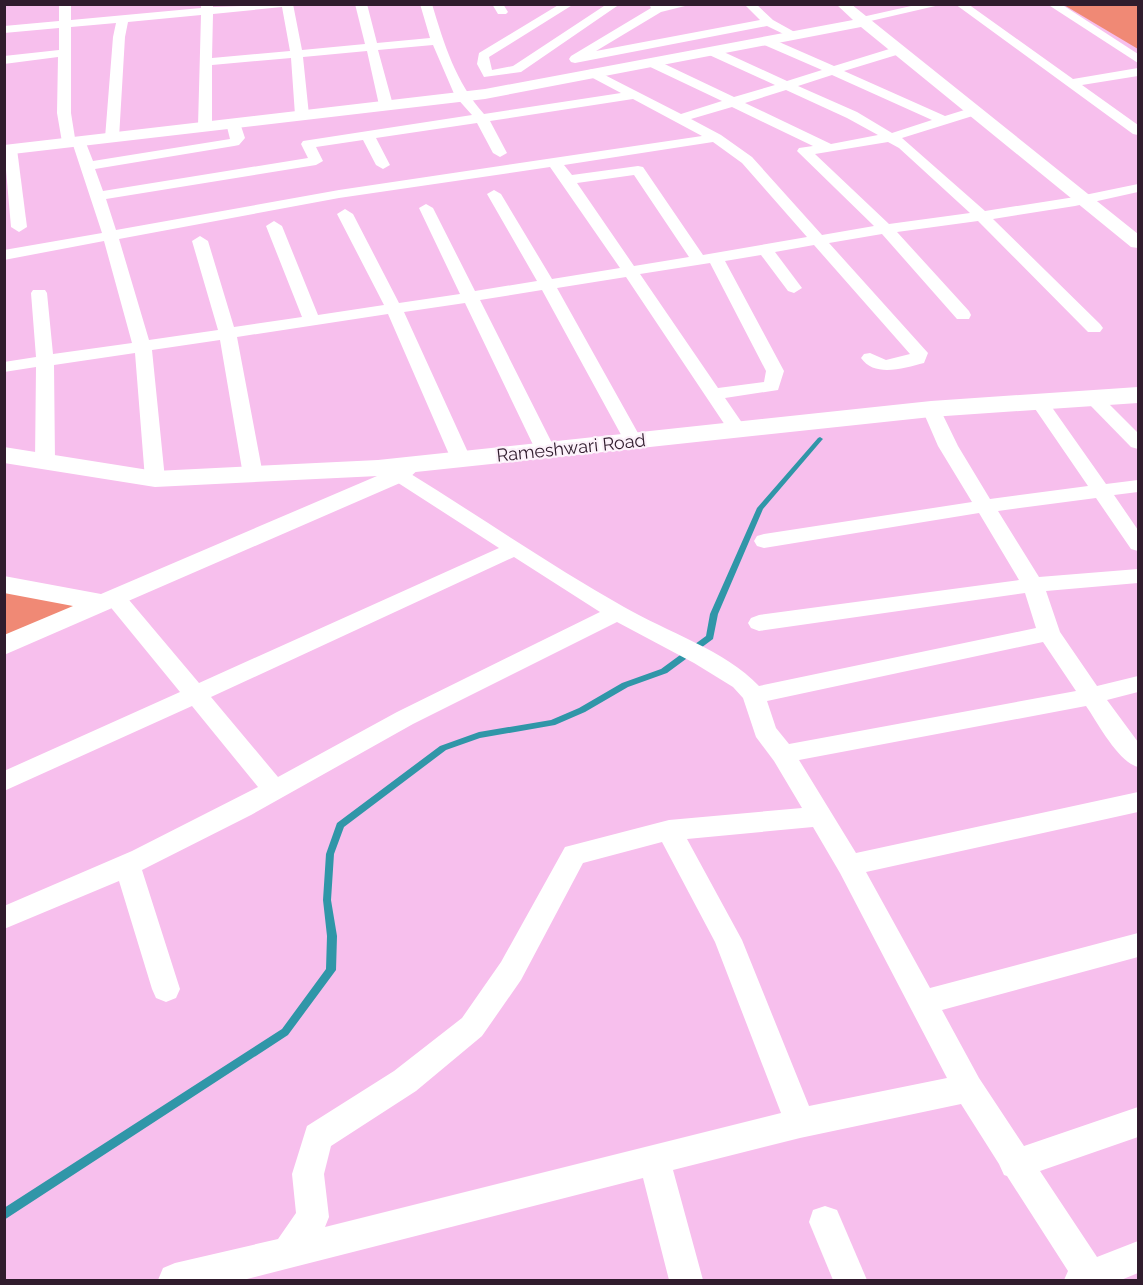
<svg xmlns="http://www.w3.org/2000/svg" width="1143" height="1285" font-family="Raleway,sans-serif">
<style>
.green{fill:#f08975}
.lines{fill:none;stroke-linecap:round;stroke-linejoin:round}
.stream{fill:#3096a8;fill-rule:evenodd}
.minor{fill:#fff;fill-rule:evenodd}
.tertiary{fill:#fff;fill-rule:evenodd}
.secondary{fill:#fff;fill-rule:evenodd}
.labels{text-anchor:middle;stroke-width:4.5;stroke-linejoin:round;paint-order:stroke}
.street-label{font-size:18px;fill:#301c2d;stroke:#fcf1fa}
</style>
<rect width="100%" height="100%" fill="#f7bfed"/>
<!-- green -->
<g class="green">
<path d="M1064,5h74v44z"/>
<path d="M5,589l78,15 -78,32z"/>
</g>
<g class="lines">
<!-- stream -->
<path class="stream" d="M820,437l3,2 -1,1 -59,69 -45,105 -5,25 -46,34 -39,14 -43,25 -30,13 -75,13 -34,12 -102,77 -10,27 -3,46 6,36 -1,34 -48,65 -284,185v-12l278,-179 44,-60 1,-33 -4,-36 3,-46 11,-31 103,-77 39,-14 72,-12 28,-12 43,-25 39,-14 45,-33 4,-22 47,-106 61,-70z"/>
<!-- minor -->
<g class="minor">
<path d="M59,4h12v16l130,-12v-4h12v3l80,-3 9,46 63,-6 -10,-40h12l10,39 53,-5 -10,-34h12c12,40 24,79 52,110l137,-21 -32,-17 -2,-3 2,-3 4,-1 88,45 41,-13 -76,-36 -2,-3 2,-3h8l80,38 41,-12 -68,-31v-6h8l72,33 35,-11 -60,-26v-6h8l64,28 65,-20 6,4 -2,3 -59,18 101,45 29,-9 5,1 2,3 -2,3 -77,24 83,73 90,-14 63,-13v8l-63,14 -82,13 107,105 3,4 -3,4h-12l-110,-111 -81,11 72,79 2,4 -2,4h-12l-75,-85 -53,9 99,110 -4,10c-20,5 -49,15 -63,-5l3,-4 6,-1 16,7 24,-6 -96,-109 -39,7 27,36 -8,5 -6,-2 -27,-36 -36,6 59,110 -6,19 -53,8 22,32 -2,4h-14l-105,-157 -69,11 86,154 -2,4h-14l-2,-4 -83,-152 -62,10 76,151 -3,4h-14l-3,-4 -71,-148 -61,9 67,147 -3,4h-14l-3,-4 -63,-145 -151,23 26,138 -3,4h-14l-3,-4 -23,-135 -68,10 13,129 -3,4h-14l-3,-4 -10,-126 -81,12 1,96 -3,4h-14l-3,-4 1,-94 -32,5v-10l32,-5 -5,-64 2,-3h12l2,3 6,61 79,-11 -28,-102 -100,19v-10l98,-17 -29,-88h-9l-2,-3 -5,-29 1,-56 -54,7v-8l55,-6v-22l-55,5v-7l55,-5zM282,7l8,44 -78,7 1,-44zM201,15l-3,111 2,3 5,1 7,-4v-61l79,-7 4,57 7,4 7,-4 -6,-58 64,-6 12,54 7,4 7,-4 -15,-55 55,-5 22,51 17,19 -169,26 -2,3 7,14 -205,33 -8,-22 139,-23 5,-1 6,-7 -5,-15 -7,-4 -7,4 4,16 -137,22 -9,-23h-9l-4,-25v-86l45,-4 -3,14 -8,101 7,4 7,-4 6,-101 3,-15zM832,75l100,45 -40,13 -35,-21 -59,-26zM786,90l61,28 31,17 -47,9 -86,-41zM633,99l69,37 -363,54 -223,40 -10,-31 210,-34 7,-4 -7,-14 47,-7 13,25 7,4 7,-4 -14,-27 101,-15 16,30 7,4 7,-4 -17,-32zM732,107l81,39 -14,2 -2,3 77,75 -52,9 -70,-78 -31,-22 -30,-16zM713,142l29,21 65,74 -104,18 -60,-88 -5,-1 -66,9 -8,-10zM888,142l11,6 71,65 -81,11 -74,-70zM550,167l70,101 -68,11 -51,-85 -7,-4 -7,4 50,87 -62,10 -42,-83 -7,-4 -7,4 41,86 -61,9 -46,-89 -8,-5 -8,5 47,91 -66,10 -36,-89 -8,-5 -8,5 36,91 -68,10 -26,-86 -8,-5 -8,5 26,89 -69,10 -30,-101 220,-41zM634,175l55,82 -55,9 -57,-83zM710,263l56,108 -2,11 -46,6 -78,-114z"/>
<path d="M492,4h11l5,8 -2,2h-8z"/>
<path d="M560,4h14l-85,53 3,13 21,-4 94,-62h13l-99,68 -37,5 -7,-13 2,-11z"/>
<path d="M649,4h44l-32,8 -65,39 164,-31 -16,-16h12l17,16 27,15 -6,4 -27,-13 -192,37 -4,-1 -2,-3 2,-3 80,-48z"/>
<path d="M920,4h24l-82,19 -6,-3 6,-3z"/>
<path d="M955,4h13l105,75 65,-11v8l-56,9 56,40v10l-5,-1z"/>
<path d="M1047,4h14l77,50v9z"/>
<path d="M10,145l7,4 10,78 -8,5 -8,-5 -7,-80z"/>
<path d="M1093,393l6,1 39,39v16l-7,-2 -44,-45 -3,-4 3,-4z"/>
<path d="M1038,395l6,1 62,88 32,-4v12l-24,3 24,35v21l-7,-2 -35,-51 -98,13 41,66 99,-8v14l-92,8 14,41 37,54 41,-10v16l-31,8 31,42v25c-20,-5 -40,-44 -52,-61l-287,54 57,93 282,-61v20l-272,60 64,116 208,-55v24l-196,53 37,68 45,68 114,-39v30l-98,34 57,86 41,-16v32l-17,7h-57l4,-9 -61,-95 -3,-1 -5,-11 -38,-60 -161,34 -127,32 30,110h-34l-26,-102 -400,102h-85l5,-12 12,-5 103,-24 18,-26 -4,-39 15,-48 87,-55 68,-53 39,-56 64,-115 104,-27 133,-12 -28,-47 -18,-24 -13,-39 -10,-11 -39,-24 -77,-41 -204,102 -162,91 -109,55 38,119 -4,9 -10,4 -10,-4 -4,-9 -33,-108 -115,48v-23l128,-55 126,-64 -66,-81 -188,85v-20l176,-79 -72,-88 -3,-5 3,-5 8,-2 8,2 75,89 300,-135 -107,-69 -3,-4 3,-4h14c73,45 144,94 218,136 43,25 101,43 135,79l277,-58 -11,-35 -266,38 -8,-3 -3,-5 3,-5 8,-3 260,-35 -40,-67 -215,35 -7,-2 -3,-5 3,-5 7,-2 208,-32 -34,-56 -16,-37 2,-4h14l2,4 18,37 32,53 98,-13 -59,-86 3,-4zM514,557l86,55 -203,100 -119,65 -67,-80zM1043,642l33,49 -287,53 -13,-16 -9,-27zM813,827l27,46 107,205 -138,28 -67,-166 -55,-101zM662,842l53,100 66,171 -456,114 4,-10 -5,-43 7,-28 85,-55 66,-55 39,-56 62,-117z"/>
<path d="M825,1206l12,4 30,70h-34l-24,-58 4,-12z"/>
</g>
<!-- tertiary -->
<g class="tertiary">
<path d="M836,4h15l287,230v14l-7,-1 -270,-220 -376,72 -481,56v-10l481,-56 368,-69z"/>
<path d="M411,458l8,2 4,5 -16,15 -403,175v-20l69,-29 -69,-13v-17l97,18 290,-124 12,-10z"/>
</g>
<!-- secondary -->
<path class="secondary" d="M1138,387v16l-207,14 -553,59 -223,11 -151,-24v-16l151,24 223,-11 553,-59z"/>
</g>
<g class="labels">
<!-- street labels -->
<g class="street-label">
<text transform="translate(571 448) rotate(-6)" y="6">Rameshwari Road</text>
</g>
</g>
<!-- border -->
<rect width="1143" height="1285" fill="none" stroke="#301c2d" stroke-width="12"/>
</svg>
